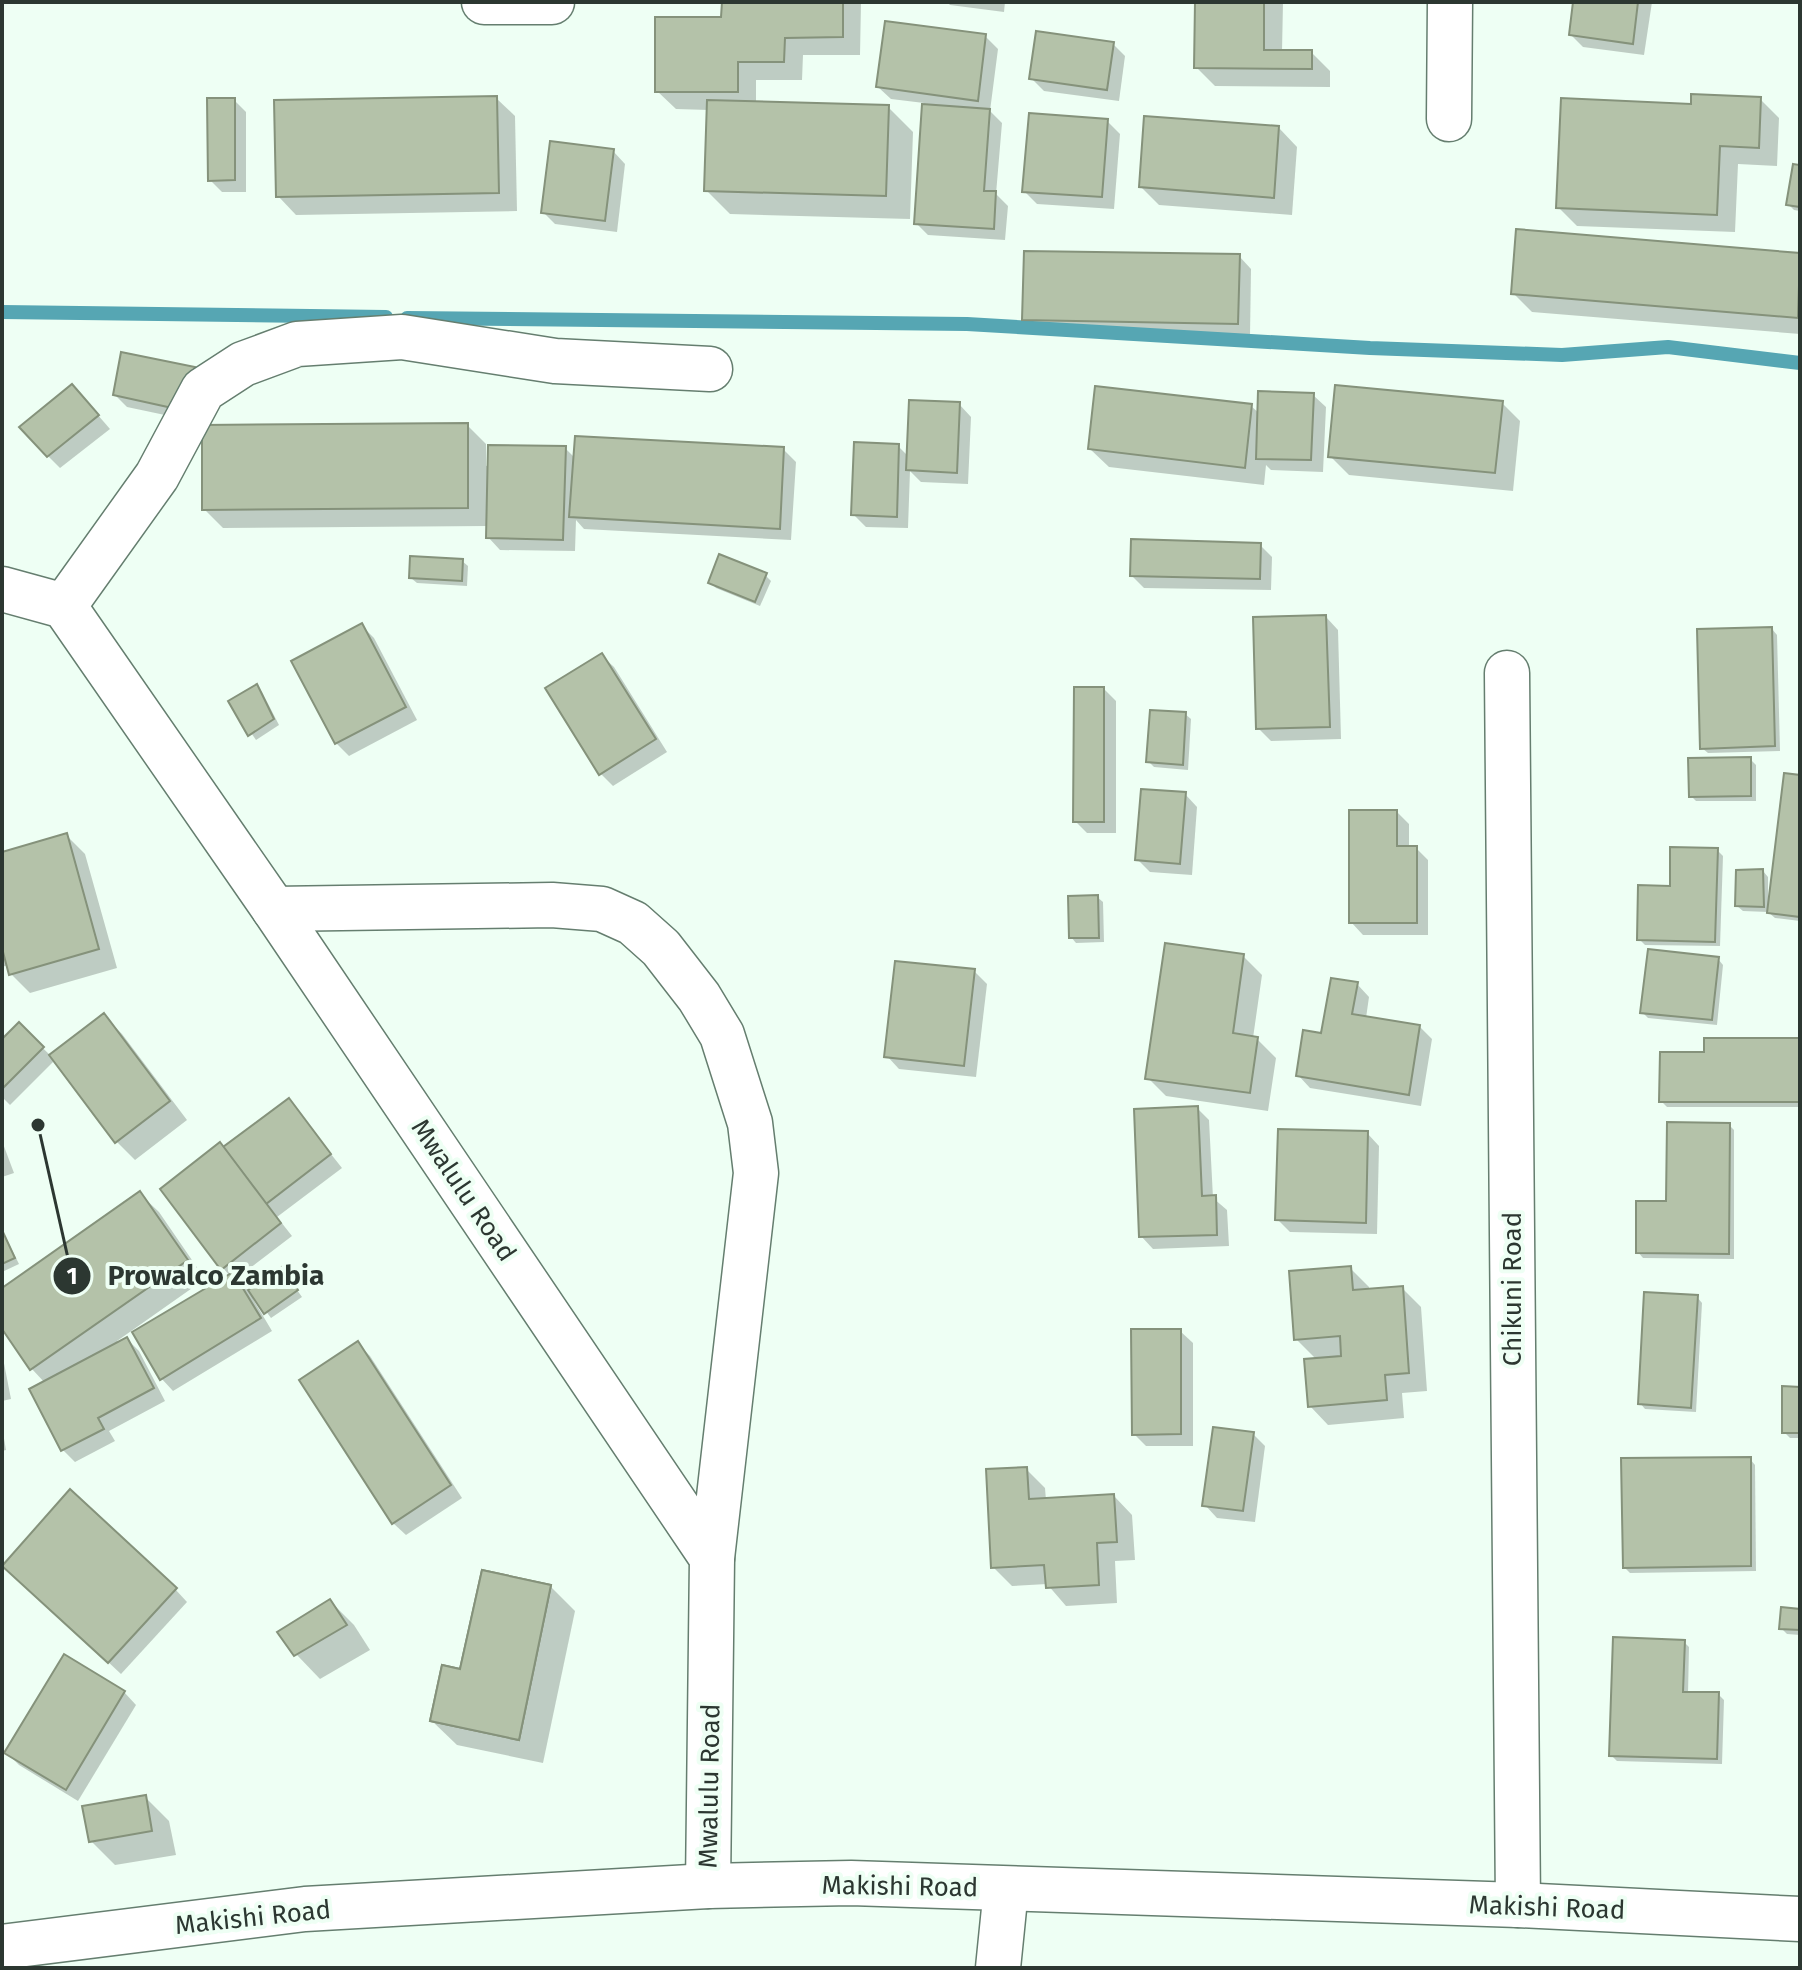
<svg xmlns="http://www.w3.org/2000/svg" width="1802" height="1970" font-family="'Fira Sans',sans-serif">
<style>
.shadow{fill:#0003}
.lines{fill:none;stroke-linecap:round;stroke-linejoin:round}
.stream{stroke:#56a6b3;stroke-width:14}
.building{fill:#b4c2a9;stroke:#85927b;stroke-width:2}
.minor-casing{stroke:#657e6f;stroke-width:47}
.secondary-casing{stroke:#657e6f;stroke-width:47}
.minor{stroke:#fff;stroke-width:44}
.secondary{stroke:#fff;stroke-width:44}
.labels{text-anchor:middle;stroke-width:8;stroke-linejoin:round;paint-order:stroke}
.street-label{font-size:26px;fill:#2c3731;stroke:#eefff4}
.leader{fill:none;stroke:#2c3731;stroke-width:3}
.callout-dot{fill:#2c3731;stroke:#eefff4;stroke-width:3}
.mark-label{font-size:24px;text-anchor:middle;font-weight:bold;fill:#fff}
.callout-label{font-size:28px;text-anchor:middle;font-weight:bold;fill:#2c3731;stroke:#eefff4;stroke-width:8;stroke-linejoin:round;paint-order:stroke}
</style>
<rect width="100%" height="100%" fill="#eefff4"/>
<!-- shadow -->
<g class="shadow">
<path d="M724,2h137l-1,53h-57l-1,25h-46v23l132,4 25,25 -3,87 -180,-5 -24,-24 3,-80 -33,-1 -19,-18 66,-72z"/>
<path d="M947,2h58l-1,10 -54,-7z"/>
<path d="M1197,2h86l-1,50h29l19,19v16l-115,-1 -19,-19z"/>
<path d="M1575,2h77l-8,53 -61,-8 -12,-12z"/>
<path d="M985,36l13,13 -8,62 12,12 -6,71 12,12 -3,34 -77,-5 -12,-12 8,-120 -33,-4 -13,-12z"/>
<path d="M1113,44l12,12 -6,45 -75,-10 -13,-13z"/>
<path d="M496,98l19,18 2,95 -221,4 -18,-19z"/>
<path d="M1760,99l19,19 -2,48 -39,-2 -3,68 -158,-6 -19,-19 134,-101z"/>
<path d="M234,100l12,12v80h-24l-12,-12z"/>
<path d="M1107,121l13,13 -6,75 -77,-5 -13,-13z"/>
<path d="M1279,128l18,19 -5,68 -133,-10 -18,-18z"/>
<path d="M613,151l12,13 -8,68 -62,-8 -12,-12z"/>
<path d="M1800,167v44l-6,-1 -6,-6z"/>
<path d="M1518,231l282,24v79l-268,-22 -19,-19z"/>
<path d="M1239,256l12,13 -1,67 -213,-5 -13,-12z"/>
<path d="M194,368l12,13 -8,41 -71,-15 -12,-12z"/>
<path d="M1313,395l13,12 -3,65 -52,-2 -5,-5 -2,20 -155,-18 -19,-18 161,-43 9,8z"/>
<path d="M84,399l26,30 -50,39 -12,-12z"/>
<path d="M1502,403l18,18 -7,70 -164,-16 -19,-19z"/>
<path d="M959,404l12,13 -3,67 -47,-2 -11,-11 -2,57 -42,-1 -13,-13 45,-68 11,11z"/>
<path d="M467,425l19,19v22l79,-18 10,10 208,-9 13,13 -5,78 -207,-11 -8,-9 -1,31 -75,-1 -12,-13v-11l-265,2 -19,-19z"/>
<path d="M1260,545l12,12 -1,33 -127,-2 -12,-12z"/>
<path d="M462,561l6,5 -1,20 -50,-3 -6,-5z"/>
<path d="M765,575l6,6 -11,25 -44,-18 -6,-6z"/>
<path d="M1326,617l12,13 3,109 -70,2 -13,-13z"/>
<path d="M362,626l12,12 43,82 -68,36 -13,-13z"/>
<path d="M1772,629l5,6 3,116 -72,2 -6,-5z"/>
<path d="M601,655l13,12 53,85 -54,34 -13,-13z"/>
<path d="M257,686l5,6 17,33 -23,15 -26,-38z"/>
<path d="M1104,689l12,12v132h-29l-12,-12z"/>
<path d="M1185,714l6,5 -3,51 -34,-3 -6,-6z"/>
<path d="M1750,759l6,6v36h-60l-5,-5z"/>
<path d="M1800,777v144l-25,-3 -7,-6 -25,-1 -6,-5 26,-35 5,6v19h3z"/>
<path d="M1185,794l12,13 -5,68 -42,-3 -12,-12z"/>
<path d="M1397,812l12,12v24h7l12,12v75h-65l-12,-13z"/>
<path d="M66,835l19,19 32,114 -87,25 -19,-19 -3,-9 -6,2v-113z"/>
<path d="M1717,850l6,6 -3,90 -75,-1 -6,-6 33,-51z"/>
<path d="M1097,897l6,5 1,40 -28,1 -5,-6z"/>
<path d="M1243,956l19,19 -9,63 4,1 19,19 -8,53 -102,-15 -18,-18z"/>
<path d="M1718,959l5,6 -6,60 -69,-7 -6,-6z"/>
<path d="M974,971l13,13 -11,93 -77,-8 -12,-13z"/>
<path d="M1357,984l12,13 -3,21 54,9 12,12 -11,67 -111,-18 -12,-13z"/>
<path d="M104,1016l18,18 65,86 -52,40 -18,-18 -62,-82 -45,45 -8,-8v-55l17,-17 32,31z"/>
<path d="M1800,1040v67h-133l-6,-6z"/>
<path d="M288,1100l54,68 -65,49 15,19 -55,42 12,14 33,-23 20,28 -31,21 -15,-20 -3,1 19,32 -99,60 -12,-13 69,-102 -7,-8 1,-119z"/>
<path d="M1197,1108l12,12 4,78 14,12 2,36 -76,3 -12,-13z"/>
<path d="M1729,1125l5,5v129l-91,-1 -5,-6 30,-49z"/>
<path d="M1367,1133l12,13 -2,88 -87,-2 -13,-13z"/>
<path d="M2,1141l12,32 -12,4z"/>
<path d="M140,1194l19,18 46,67 -88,62 1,3 9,-5 12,12 26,50 -56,30 6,10 -40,21 -12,-12 -32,-60 14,-7 -13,-14 -30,-43v-36z"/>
<path d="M2,1230l17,34 -17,8z"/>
<path d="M1350,1268l19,19v4l33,-3 19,19 6,84 -25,2 2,25 -76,7 -18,-19 7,-46 -21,-21z"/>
<path d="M1697,1297l5,6 -6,109 -51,-3 -5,-6z"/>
<path d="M1180,1331l13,12v103h-47l-12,-12z"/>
<path d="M358,1344l12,12 92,142 -56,37 -13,-12 -91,-143z"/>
<path d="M2,1353l9,46 -9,2z"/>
<path d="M1800,1389v49h-10l-6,-6z"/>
<path d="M2,1427l4,23 -4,1z"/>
<path d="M1253,1434l12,12 -10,76 -38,-4 -12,-13z"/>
<path d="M1750,1459l5,6 1,106 -126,2 -6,-6z"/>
<path d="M1026,1469l19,19 1,12 68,-4 18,19 3,45 -20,1 2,42 -51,3 -19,-22 -35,2 -19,-19z"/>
<path d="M16,1576l159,13 12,13 -66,72z"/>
<path d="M550,1586l25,25 -32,152 -86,-18 -25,-24 30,-49z"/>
<path d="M330,1601l24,24 16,25 -50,29 -24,-25z"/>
<path d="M1800,1611v24l-13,-1 -5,-5z"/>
<path d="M1684,1642l5,5 -1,47h30l6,6 -2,64 -105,-3 -6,-6z"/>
<path d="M65,1657l59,35 12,13 -58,96 -59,-36 -12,-12z"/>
<path d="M145,1797l24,24 7,34 -61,10 -24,-24z"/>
</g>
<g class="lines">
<!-- stream -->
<g class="stream">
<path d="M2,312l384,5"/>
<path d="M407,318l560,6 403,24 192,7 106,-8 132,16"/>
</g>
</g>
<!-- building -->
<g class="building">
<path d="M722,2h121v35l-58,1 -1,24h-46v30h-83v-75h66z"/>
<path d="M1195,2h69v48h48v19l-118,-1z"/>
<path d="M1573,2h65l-5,42 -64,-9z"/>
<path d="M885,21l101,13 -8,67 -102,-14z"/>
<path d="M1036,31l78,11 -7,48 -78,-11z"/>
<path d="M1691,94l70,3 -2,51 -39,-2 -3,69 -161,-7 5,-110 130,6z"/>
<path d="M497,96l2,97 -223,4 -2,-97z"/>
<path d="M207,98h28v82l-27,1z"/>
<path d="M707,100l182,5 -3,91 -182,-5z"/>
<path d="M922,104l68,5 -6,82h12l-2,38 -80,-5z"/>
<path d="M1029,113l79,6 -6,78 -80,-5z"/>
<path d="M1144,116l135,10 -5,72 -135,-11z"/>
<path d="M550,141l64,8 -9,72 -64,-8z"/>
<path d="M1793,164l7,1v42l-14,-2z"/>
<path d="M1516,229l284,24 -2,65 -287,-24z"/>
<path d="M1024,251l216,3 -2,70 -216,-4z"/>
<path d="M121,352l74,15 -9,44 -73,-16z"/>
<path d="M72,384l27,31 -52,42 -28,-30z"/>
<path d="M1335,385l168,16 -8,72 -167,-16z"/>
<path d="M1095,386l157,18 -7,64 -157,-19z"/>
<path d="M1258,391l56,2 -3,67 -55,-1z"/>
<path d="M909,400l51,2 -3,71 -51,-3z"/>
<path d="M468,423v85l-266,2v-85z"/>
<path d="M575,436l209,11 -4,82 -211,-12z"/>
<path d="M854,442l45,2 -2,73 -46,-2z"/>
<path d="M488,445l78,1 -3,94 -77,-2z"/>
<path d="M1131,539l130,4 -1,36 -130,-3z"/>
<path d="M719,554l48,19 -12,29 -47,-19z"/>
<path d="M410,556l53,3 -1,22 -53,-3z"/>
<path d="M1326,615l4,112 -74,2 -3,-112z"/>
<path d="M362,623l44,84 -71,37 -44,-83z"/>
<path d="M1772,627l3,119 -75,3 -3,-120z"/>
<path d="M602,653l54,86 -57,36 -54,-87z"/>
<path d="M257,684l17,35 -26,17 -20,-35z"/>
<path d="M1074,687h30v135h-31z"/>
<path d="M1150,710l36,2 -3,53 -37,-3z"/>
<path d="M1751,757v39l-62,1 -1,-39z"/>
<path d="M1784,773l16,2v142l-33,-4z"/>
<path d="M1141,789l45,3 -6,72 -45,-4z"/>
<path d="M1349,810h48v36h20v77h-68z"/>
<path d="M67,833l32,116 -90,26 -7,-27v-96z"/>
<path d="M1670,847l48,1 -3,94 -78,-2 1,-55 32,1z"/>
<path d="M1763,869l1,38 -29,-1 1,-36z"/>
<path d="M1098,895l1,43h-30l-1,-42z"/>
<path d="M1165,943l79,11 -11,79 25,4 -8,56 -105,-14z"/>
<path d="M1648,949l71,8 -7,63 -72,-7z"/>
<path d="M895,961l80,8 -11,97 -80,-9z"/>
<path d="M1331,978l27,4 -6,32 68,11 -11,70 -113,-19 7,-46 18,3z"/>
<path d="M104,1013l66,88 -55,42 -66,-88z"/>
<path d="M19,1022l25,25 -42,42v-50z"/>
<path d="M1704,1038h96v64h-141l1,-50h44z"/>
<path d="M289,1098l42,56 -65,50 -43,-57z"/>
<path d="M1198,1106l4,90 14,-1 1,40 -78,2 -5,-128z"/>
<path d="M1667,1122l63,1 -1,131 -93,-1v-52h30z"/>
<path d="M1278,1129l90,2 -2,92 -91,-3z"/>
<path d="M220,1142l61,81 -60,47 -61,-81z"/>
<path d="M140,1191l48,69 -158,110 -28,-41v-41z"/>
<path d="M2,1230l13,28 -13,6z"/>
<path d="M1351,1266l2,24 50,-4 6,87 -24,2 2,25 -79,7 -4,-48 37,-3 -1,-20 -46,4 -5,-69z"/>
<path d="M282,1267l16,23 -34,24 -16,-24z"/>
<path d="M233,1272l28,46 -101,62 -28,-48z"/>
<path d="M1644,1292l54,3 -7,113 -53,-4z"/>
<path d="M1131,1329h50v105l-49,1z"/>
<path d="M127,1337l27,51 -56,30 6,11 -43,22 -32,-62z"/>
<path d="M358,1341l93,144 -59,39 -93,-144z"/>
<path d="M1782,1386l18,1v46h-18z"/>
<path d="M1213,1427l41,5 -11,79 -41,-5z"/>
<path d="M1751,1457v109l-128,2 -2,-110z"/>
<path d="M1027,1467l2,32 85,-5 3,48 -20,1 2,42 -53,3 -2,-23 -53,3 -5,-99z"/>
<path d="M70,1489l107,99 -69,75 -106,-97z"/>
<path d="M482,1570l69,15 -32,155 -89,-19 12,-56 18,4z"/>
<path d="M482,1570l69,15 -32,155 -89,-19 12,-56 18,4z"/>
<path d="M330,1599l17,26 -53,31 -17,-24z"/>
<path d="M1781,1607l19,2v21l-21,-1z"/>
<path d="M1613,1637l72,3 -2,52h36l-2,67 -108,-3z"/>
<path d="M64,1654l61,37 -59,99 -62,-37z"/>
<path d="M146,1795l6,36 -63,11 -7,-36z"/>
</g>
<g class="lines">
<defs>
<g id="minor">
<path d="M484,2h68"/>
<path d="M1449,119l1,-117"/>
<path d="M2,589l62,17 210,303 438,649 -4,328"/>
<path d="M64,606l93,-130 46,-86 40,-26 54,-20 105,-7 153,24 155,8"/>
<path d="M1507,673l11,1232"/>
<path d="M274,909l278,-4 50,4 31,14 28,25 38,49 23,38 28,88 6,50 -44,385"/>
<path d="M998,1968l8,-79"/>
</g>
<path id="secondary" d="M2,1947l303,-38 403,-23 143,-3 667,22 282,14"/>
</defs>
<!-- minor casing -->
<use href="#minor" class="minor-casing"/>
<!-- secondary casing -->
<use href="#secondary" class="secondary-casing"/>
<!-- minor -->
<use href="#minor" class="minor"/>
<!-- secondary -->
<use href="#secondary" class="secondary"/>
</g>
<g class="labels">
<!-- street labels -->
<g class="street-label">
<text transform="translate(464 1190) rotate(56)" y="9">Mwalulu Road</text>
<text transform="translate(1512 1289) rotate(-90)" y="9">Chikuni Road</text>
<text transform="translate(709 1786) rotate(-89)" y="9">Mwalulu Road</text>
<text transform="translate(900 1886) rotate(1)" y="9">Makishi Road</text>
<text transform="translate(1547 1907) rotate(2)" y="9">Makishi Road</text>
<text transform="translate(253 1917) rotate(-6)" y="9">Makishi Road</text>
</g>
</g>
<!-- callouts -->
<path class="leader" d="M38 1125L72 1276"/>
<g class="callout-dot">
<circle cx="38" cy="1125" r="8"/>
<circle cx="72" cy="1276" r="20"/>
</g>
<g class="mark-label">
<text x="72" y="1284">1</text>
</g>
<g class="callout-label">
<text x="216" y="1285">Prowalco Zambia</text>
</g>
<!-- border -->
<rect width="1802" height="1970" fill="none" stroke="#2c3731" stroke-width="8"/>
</svg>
